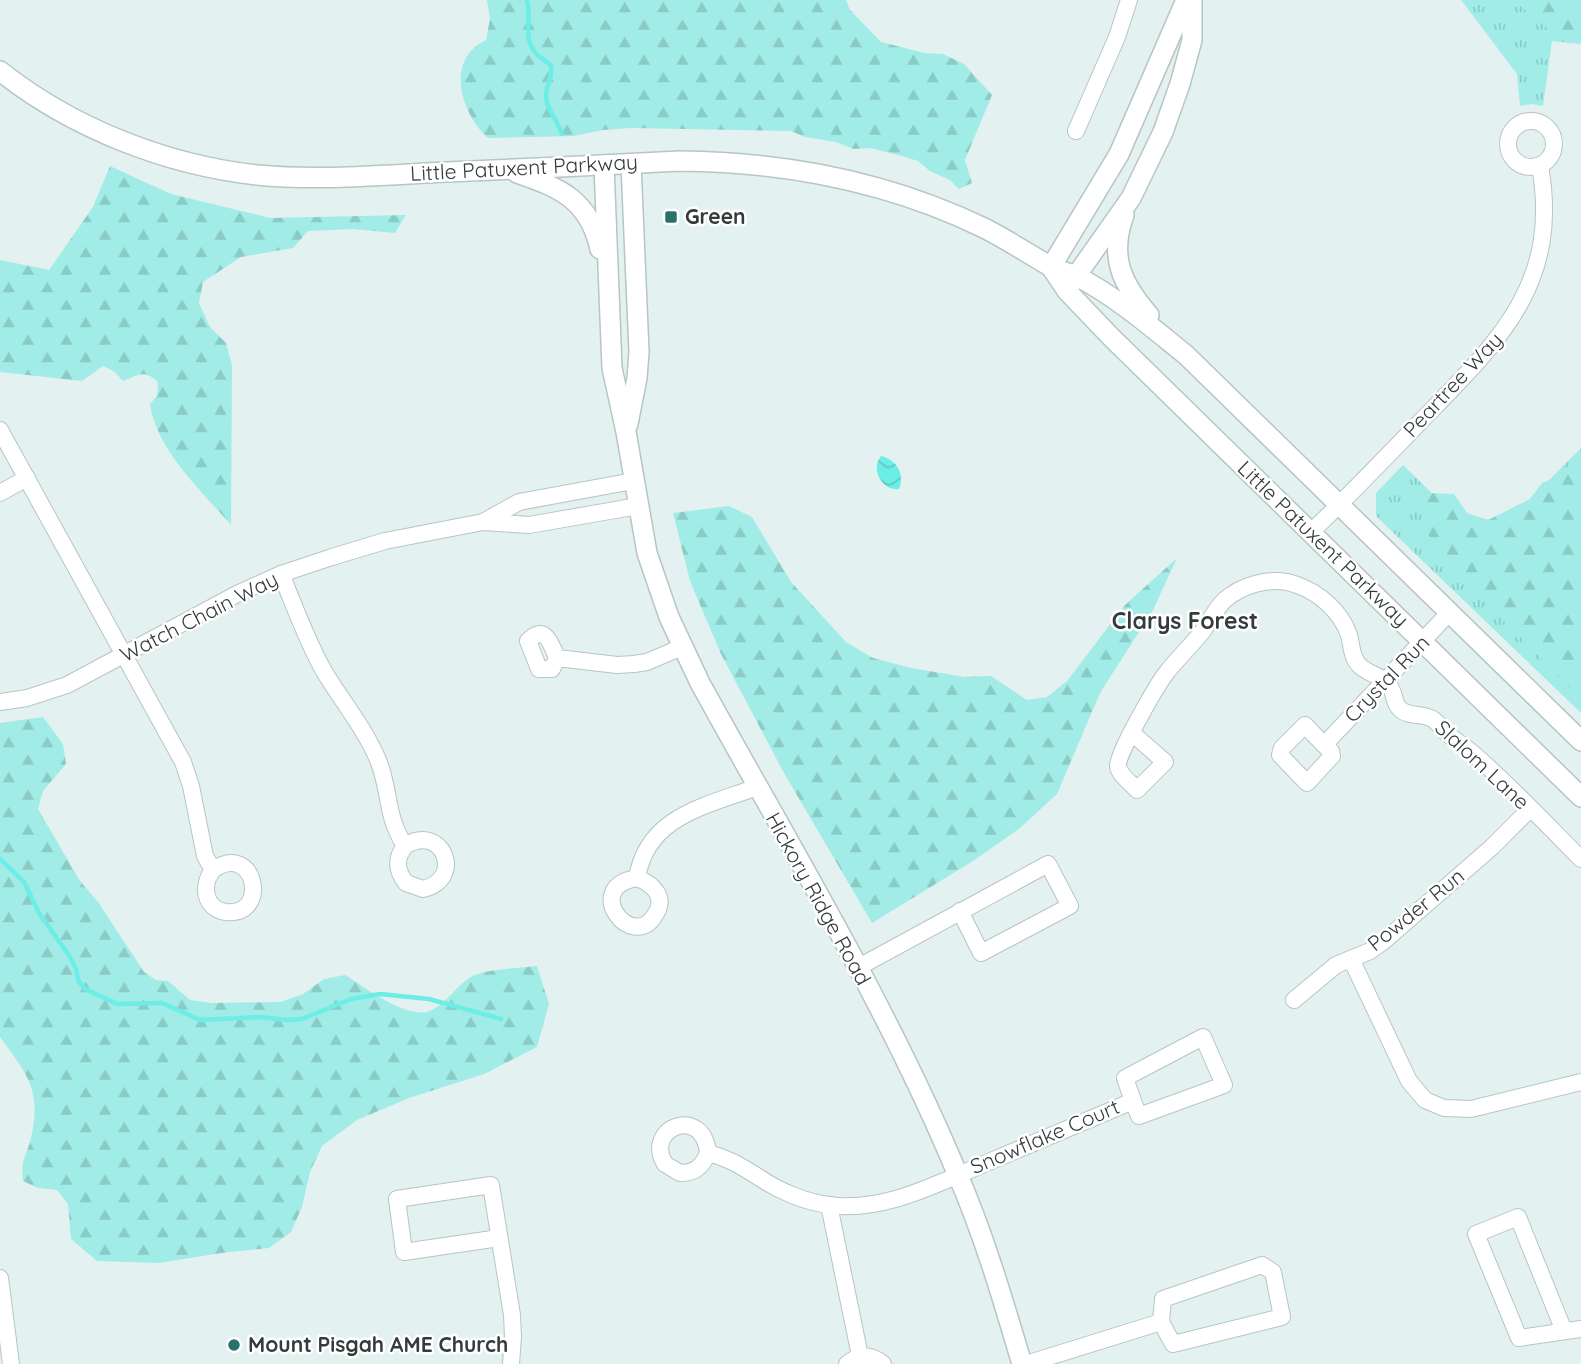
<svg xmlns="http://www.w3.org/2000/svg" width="1581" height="1364" font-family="Quicksand,sans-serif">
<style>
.grass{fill:url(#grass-tufts)}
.forest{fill:url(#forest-firs)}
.water{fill:url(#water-waves)}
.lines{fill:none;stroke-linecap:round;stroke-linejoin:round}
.stream{stroke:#6cede5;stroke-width:4.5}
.minor-casing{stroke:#b7c5c4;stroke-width:18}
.tertiary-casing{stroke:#b7c5c4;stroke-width:22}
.minor{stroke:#fff;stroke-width:16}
.tertiary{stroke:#fff;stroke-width:19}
.poi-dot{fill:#28716d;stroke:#fff;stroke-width:2.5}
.labels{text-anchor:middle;stroke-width:5;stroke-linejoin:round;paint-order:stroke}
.street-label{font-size:21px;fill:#353b3a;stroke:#fff}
.poi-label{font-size:21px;font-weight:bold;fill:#353b3a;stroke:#fff;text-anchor:start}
.neighbourhood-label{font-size:23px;font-weight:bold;fill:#353b3a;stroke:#fff}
</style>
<defs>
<pattern id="grass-tufts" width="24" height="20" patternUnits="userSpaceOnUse" patternTransform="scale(1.75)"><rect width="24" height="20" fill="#a1ece6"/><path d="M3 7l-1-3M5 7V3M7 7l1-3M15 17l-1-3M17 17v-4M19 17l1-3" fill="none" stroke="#8bcbc6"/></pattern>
<pattern id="forest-firs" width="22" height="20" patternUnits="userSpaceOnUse" patternTransform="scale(1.75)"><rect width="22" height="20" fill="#a1ece6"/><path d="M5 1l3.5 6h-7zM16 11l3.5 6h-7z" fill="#8bcbc6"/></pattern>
<pattern id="water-waves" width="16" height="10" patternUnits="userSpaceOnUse" patternTransform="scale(1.75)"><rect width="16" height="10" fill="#6cede5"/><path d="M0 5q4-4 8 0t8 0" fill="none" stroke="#5eccc5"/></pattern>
</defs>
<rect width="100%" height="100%" fill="#e3f1f0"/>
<!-- grass -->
<g class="grass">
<path d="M1461,0h120v44l-29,-3 -9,65 -11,-2 -12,2 -3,-32z"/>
<path d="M1581,448v265l-205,-197v-23l27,-28 82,80z"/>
</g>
<!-- forest -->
<g class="forest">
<path d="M487,0h359l4,10 31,32 43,11 19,1 21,10 28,31 -27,65 7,23 -13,6 -9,-9 -20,-9 -12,-10 -16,-5 -32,-8 -16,1 -18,-7 -31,-5 -14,-6 -161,-3 -27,2 -29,6 -86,2c-28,-25 -43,-79 -2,-98l4,-21z"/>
<path d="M1513,0h68v34l-11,5 -19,-8z"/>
<path d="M110,166l61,28 99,24 136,-3 -11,18 -43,-4 -44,2 -15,17 -52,9 -38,25 -4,21 11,24 16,16 6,22 -1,160c-30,-35 -74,-74 -81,-121l7,-8 1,-14c-14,-13 -19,-7 -35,-1l-8,-9 -12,-6 -21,15 -82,-9v-112l49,10 44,-63z"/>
<path d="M1581,457v242l-111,-113 -45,-55 -5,-21 12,-17 22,1 13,19 21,7 42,-21 12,-16 20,-8 14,-16z"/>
<path d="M729,506l23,11 39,65 55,60 27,16 38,10 54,9 26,-1 36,24 20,-3 20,-16 58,-76 52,-47 -24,52 -53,83 -43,101 -37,34 -47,33 -101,62 -88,-150 -63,-119 -31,-73 -17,-68z"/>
<path d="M43,717l20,27 3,20 -23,27 -5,18 42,72 18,21 46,70 12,8 12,1 22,19 21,3 70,-1 22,-8 21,-15 21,-4c20,12 64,47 87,35 15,-8 24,-23 37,-32 13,-9 52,-10 68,-12l12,38 -12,43 -53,27 -75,24 -52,22 -35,26 -12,26 -8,35 -11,25 -22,16 -48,5 -62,10 -62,-2 -26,-22 -3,-35 -11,-14 -19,-2 -15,-7c-2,-24 3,-23 8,-43 11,-48 -4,-64 -31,-101v-314z"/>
</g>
<!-- water -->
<path class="water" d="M881,456c16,4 24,18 18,33 -17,2 -29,-20 -18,-33z"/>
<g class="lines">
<!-- stream -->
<g class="stream">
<path d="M527,0c5,17 -4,36 7,51 5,7 12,9 17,15 2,11 -5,19 -5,30 0,13 12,25 16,38"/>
<path d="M0,859l24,23 15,31 31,44 6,12 2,11 7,9 32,15 45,-1 38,17 60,-3 27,3 15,-1 49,-20 29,-5 49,5 72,20"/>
</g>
<defs>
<g id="minor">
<circle cx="1531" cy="144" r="23"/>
<path d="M1076,131l41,-94 12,-37"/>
<path d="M0,430l183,332 8,24 14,70 8,14c-12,15 -9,39 13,42 45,5 29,-72 -13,-42"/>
<path d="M0,493l27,-15"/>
<path d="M483,522l36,-20 114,-21"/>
<path d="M1310,533c39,-37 76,-76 113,-114 75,-77 138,-135 117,-253"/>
<path d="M281,574c14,33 26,68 44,99 17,28 40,56 53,87 13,32 7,55 27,86 37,-24 61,33 18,43l-17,-6c-10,-13 -11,-24 -1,-37"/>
<path d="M557,658l-5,11h-13l-11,-28c17,-18 23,3 29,17l60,7 17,-1 13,-2 35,-15"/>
<path d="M0,702l27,-4 40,-13 170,-91 44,-20 51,-17 53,-16 98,-19 46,3 109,-19"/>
<path d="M1132,733l33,29 -28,28c-6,-7 -18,-15 -19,-24 -1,-12 40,-83 49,-94 11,-14 24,-26 35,-40 10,-13 15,-28 29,-37 19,-13 45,-18 66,-10 23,8 44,27 52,50 3,10 2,22 10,30 8,9 23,10 30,20 6,7 4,18 11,24 9,9 24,3 34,11 6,5 10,11 15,15 7,6 15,11 21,16 39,33 75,72 111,108"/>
<path d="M1324,745l7,6 1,5 -25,27 -27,-28 2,-7 23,-23 19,20 125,-132"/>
<path d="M637,878c-56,9 -5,75 18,37 12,-18 -2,-31 -18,-37 10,-62 69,-72 120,-91"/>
<path d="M1351,959l58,122 16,19 19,8 27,1 110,-27"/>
<path d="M857,968l191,-104 22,42 -89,47 -21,-42"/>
<path d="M1294,1000l42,-35 34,-14 14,-10 108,-94 38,-38"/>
<path d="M708,1153c-5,-49 -65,-25 -43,11l15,9c15,0 22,-6 28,-20 21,5 34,14 52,25 19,13 45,24 69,27 56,8 111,-23 162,-44 47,-20 94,-40 142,-60l6,15 85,-31 -21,-48 -78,41 8,23"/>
<path d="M829,1205l31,151"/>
<path d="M499,1238l-95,14 -7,-53 94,-14 21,130 1,22 -2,27"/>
<path d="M1262,1265l11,7 9,45 -109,27 -12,-22 2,-23z"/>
<path d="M0,1278l11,86"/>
<path d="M1564,1331l-46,-114 -42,17 43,104 62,-9"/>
<path d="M847,1364c12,-10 24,-10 36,0"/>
<path d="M1026,1364l135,-42"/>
</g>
<g id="tertiary">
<path d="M0,71c72,57 166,94 257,104 63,6 127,0 190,-3 78,-3 155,-7 233,-11 106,1 207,20 304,67 22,11 43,25 64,37 9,6 20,7 30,12 40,21 73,50 108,78l395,386"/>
<path d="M604,165l8,203 14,64 21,121 22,64 31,66c88,160 187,322 257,490 27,62 46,127 65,191"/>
<path d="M517,173c44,15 72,27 83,76"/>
<path d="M1124,215c-15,41 -3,68 25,100"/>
<path d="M1051,267l16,24 44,46 470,460"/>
<path d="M1051,267l68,-113 67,-154"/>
<path d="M1069,286l62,-88 32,-66 17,-48 12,-44v-40"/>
<path d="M628,424l9,-46 2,-26 -8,-188"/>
</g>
</defs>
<!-- minor casing -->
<use href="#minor" class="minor-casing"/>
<!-- tertiary casing -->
<use href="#tertiary" class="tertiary-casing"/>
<!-- minor -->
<use href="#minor" class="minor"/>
<!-- tertiary -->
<use href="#tertiary" class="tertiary"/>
</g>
<!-- markers -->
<g class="poi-dot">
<rect x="664" y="210" width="14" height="14" rx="3.5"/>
<circle cx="234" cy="1345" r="7"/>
</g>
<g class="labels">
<!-- street labels -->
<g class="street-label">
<text transform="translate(524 168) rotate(-3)" y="7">Little Patuxent Parkway</text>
<text transform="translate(1453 385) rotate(-47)" y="7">Peartree Way</text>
<text transform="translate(1323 544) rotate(44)" y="7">Little Patuxent Parkway</text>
<text transform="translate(199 617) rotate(-27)" y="7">Watch Chain Way</text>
<text transform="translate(1387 679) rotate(-46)" y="7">Crystal Run</text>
<text transform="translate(1482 765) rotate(43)" y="7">Slalom Lane</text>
<text transform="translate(818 899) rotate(61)" y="7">Hickory Ridge Road</text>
<text transform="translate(1416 910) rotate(-39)" y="7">Powder Run</text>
<text transform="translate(1045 1137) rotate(-23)" y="7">Snowflake Court</text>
</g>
<!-- poi labels -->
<g class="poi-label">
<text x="685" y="224">Green</text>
<text x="248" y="1352">Mount Pisgah AME Church</text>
</g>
<!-- neighbourhood labels -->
<g class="neighbourhood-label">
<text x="1185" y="629">Clarys Forest</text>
</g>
</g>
</svg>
